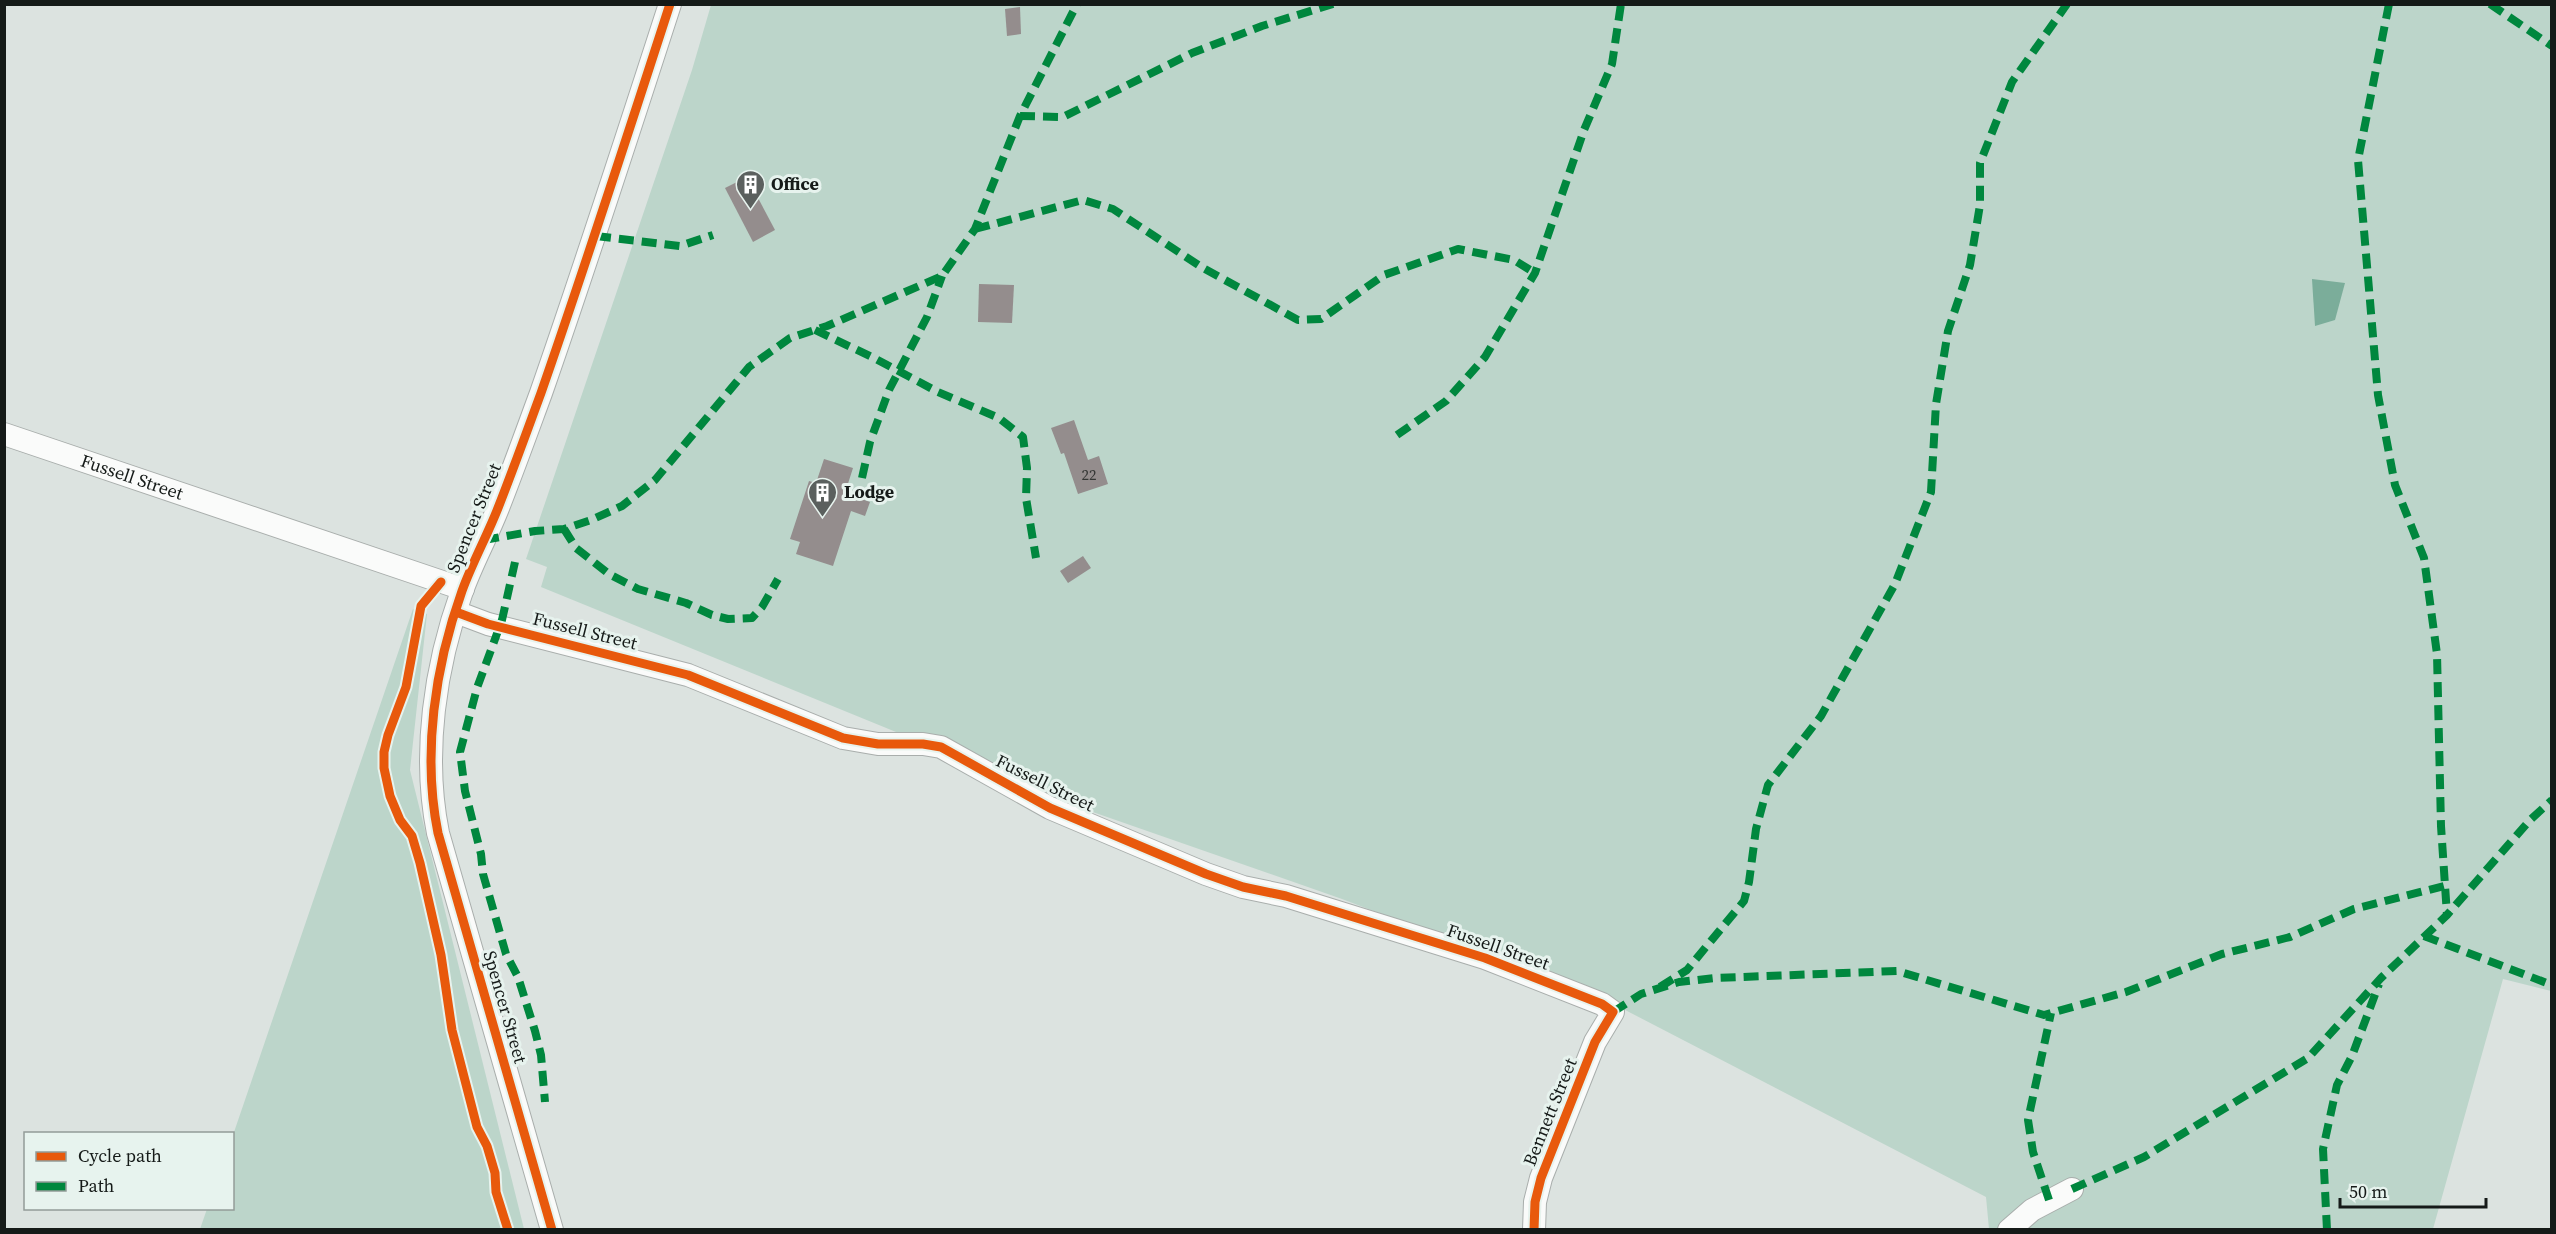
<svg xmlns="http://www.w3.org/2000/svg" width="2556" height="1234" font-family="'Source Serif 4',serif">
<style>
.green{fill:#bcd5ca}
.water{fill:#7bad9a}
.building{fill:#948d8d}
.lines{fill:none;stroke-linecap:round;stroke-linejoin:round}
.minor-casing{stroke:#a9aeac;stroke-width:24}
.minor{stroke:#fafbfa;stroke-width:22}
.quiet{stroke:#00873e;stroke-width:8;stroke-dasharray:15 8;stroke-linecap:butt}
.cycleway-casing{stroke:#e7f3ee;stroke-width:13}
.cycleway{stroke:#e8590c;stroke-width:9}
.labels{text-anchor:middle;stroke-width:6;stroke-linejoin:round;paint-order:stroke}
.number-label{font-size:15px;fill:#353735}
.poi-label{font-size:18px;font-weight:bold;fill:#151a18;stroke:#e7f3ee;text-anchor:start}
.street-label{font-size:18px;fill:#151a18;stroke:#e7f3ee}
</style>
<rect width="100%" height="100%" fill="#dce3e0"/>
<!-- green -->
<g class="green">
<path d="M711,5h1840v986l-48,-12 -70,250h-444l-3,-32 -384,-199 -260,-99 -255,-89 -546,-223 6,-20 -21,-8 166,-489z"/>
<path d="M413,609l14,5 -17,156 114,459h-324l7,-20 25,-1 1,-73z"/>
</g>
<!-- water -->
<path class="water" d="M2312,279l33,4 -10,37 -20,6z"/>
<!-- building -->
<g class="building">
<path d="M1020,7l1,27 -14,2 -2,-27z"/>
<path d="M747,177l28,53 -22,12 -28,-54z"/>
<path d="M979,284l35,1 -2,38 -34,-1z"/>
<path d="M1074,420l14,40 11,-4 9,28 -30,10 -14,-41 -3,1 -10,-26z"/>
<path d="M824,459l29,9 -8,25 25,9 -5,14 -14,-5 -18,55 -37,-12 4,-12 -10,-3 19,-58 7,2z"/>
<path d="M1083,556l8,12 -23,15 -8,-12z"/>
</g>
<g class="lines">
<defs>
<g id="minor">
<path id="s1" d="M4,434l459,155"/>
<path d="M456,612l32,12 200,51 155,63 35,6h45l18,3 109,61 156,66 37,13 43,9 199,62 117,46 11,8 -18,30 -54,136 -6,24 -1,28"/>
<path d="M552,1230l-114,-397c-16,-79 -3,-167 24,-242 10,-28 25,-55 36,-83 15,-38 29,-77 43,-115 45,-129 87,-259 129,-389"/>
<path d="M2009,1230l23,-20 40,-21"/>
</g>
</defs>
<!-- minor casing -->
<use href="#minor" class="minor-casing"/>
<!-- minor -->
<use href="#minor" class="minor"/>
<!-- quiet -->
<g class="quiet">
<path d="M2389,4l-31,156 20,235 17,90 29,73 13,96 4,172 6,89"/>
<path d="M2490,4l62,42"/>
<path d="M1020,116l43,1 129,-64 70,-27 71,-22"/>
<path d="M975,229l108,-29 30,9 90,59 95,52 23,-1 63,-44 74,-26 56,11 21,13"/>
<path d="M596,236l84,10 33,-11"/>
<path d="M815,330l57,27 66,35 61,26 24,19 4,31 -1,30 10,60"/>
<path d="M1397,435l49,-34 39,-44 50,-84 49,-143 28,-66 9,-60"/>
<path d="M862,478l8,-36 19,-52 38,-73 15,-41"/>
<path d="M564,529l12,19 33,26 29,15 48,14 26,12 16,4 24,-1 10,-11 16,-28"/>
<path d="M484,540l51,-9 29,-2 27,-9 31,-14 33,-26 94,-113 41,-29 37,-12 115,-50 33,-47 45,-113 57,-112"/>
<path d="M515,562l-13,58 -25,68 -17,64 5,39 16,63 2,20 23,80 12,23 17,54 6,24 4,47"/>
<path d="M2424,936l128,49"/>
<path d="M1660,987l27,-17 57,-69 5,-19 7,-53 12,-44 53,-69 74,-132 36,-92 5,-88 12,-73 22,-66 10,-60v-42l32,-81 55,-78"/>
<path d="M1613,1012l28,-18 38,-12 36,-4 182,-7 147,44 82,-23 96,-38 68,-17 64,-28 90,-23"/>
<path d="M2072,1189l72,-32 164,-99 73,-80 66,-63 83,-95 22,-20"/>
<path d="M2049,1200l-16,-48 -5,-32 23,-107"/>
<path d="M2327,1230l-4,-81 14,-64 15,-29 27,-72"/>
</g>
<defs>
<g id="cycleway">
<path d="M441,582l-20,24 -15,81 -18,48 -4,17v16l6,28 10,24 12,16 8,27 21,92 11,75 25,97 10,19 8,27 1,19 12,38"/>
<path d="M456,612l32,12 200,51 155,63 35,6h45l18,3 109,61 156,66 37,13 43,9 199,62 117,46 11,8 -18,30 -54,136 -6,24 -1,28"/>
<path d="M552,1230l-114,-397c-16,-79 -3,-167 24,-242 10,-28 25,-55 36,-83 15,-38 29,-77 43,-115 45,-129 87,-259 129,-389"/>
</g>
</defs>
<!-- cycleway casing -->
<use href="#cycleway" class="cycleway-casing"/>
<!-- cycleway -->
<use href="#cycleway" class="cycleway"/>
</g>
<!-- icons -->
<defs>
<symbol id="building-pin" viewBox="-11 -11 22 30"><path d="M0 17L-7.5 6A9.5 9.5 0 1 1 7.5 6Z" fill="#5b605e" stroke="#e7f3ee"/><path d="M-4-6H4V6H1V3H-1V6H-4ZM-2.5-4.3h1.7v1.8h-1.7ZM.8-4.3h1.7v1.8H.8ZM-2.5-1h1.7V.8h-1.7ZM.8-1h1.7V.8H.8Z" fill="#fff"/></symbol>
</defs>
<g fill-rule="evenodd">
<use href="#building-pin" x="734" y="168" width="33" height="45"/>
<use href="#building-pin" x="806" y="476" width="33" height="45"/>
</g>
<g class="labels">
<!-- number labels -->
<g class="number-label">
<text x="1089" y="480">22</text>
</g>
<!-- poi labels -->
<g class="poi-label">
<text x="771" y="190">Office</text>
<text x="844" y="498">Lodge</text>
</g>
<!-- street labels -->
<g class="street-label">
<text dy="6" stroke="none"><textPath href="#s1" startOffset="135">Fussell Street</textPath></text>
<text transform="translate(474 518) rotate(-68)" y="6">Spencer Street</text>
<text transform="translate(585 631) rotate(14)" y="6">Fussell Street</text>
<text transform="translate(1045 783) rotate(26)" y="6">Fussell Street</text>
<text transform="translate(1498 947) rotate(19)" y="6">Fussell Street</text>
<text transform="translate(505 1007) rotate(74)" y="6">Spencer Street</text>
<text transform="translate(1550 1112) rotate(-68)" y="6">Bennett Street</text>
</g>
</g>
<!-- border -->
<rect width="2556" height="1234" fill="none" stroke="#151a18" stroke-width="12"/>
<!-- legend -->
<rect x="24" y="1132" width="210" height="78" fill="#e7f3ee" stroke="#939c98" stroke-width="1.5"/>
<rect x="36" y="1152" width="30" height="9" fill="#e8590c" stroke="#939c98" stroke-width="1.5"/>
<text x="78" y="1162" font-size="18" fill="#151a18">Cycle path</text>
<rect x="36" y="1182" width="30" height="9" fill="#00873e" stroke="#939c98" stroke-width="1.5"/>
<text x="78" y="1192" font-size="18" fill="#151a18">Path</text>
<!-- scale -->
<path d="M2340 1198v9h146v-9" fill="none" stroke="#151a18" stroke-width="3"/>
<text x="2349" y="1198" font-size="18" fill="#151a18" stroke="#e7f3ee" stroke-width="4.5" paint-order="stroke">50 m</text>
</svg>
